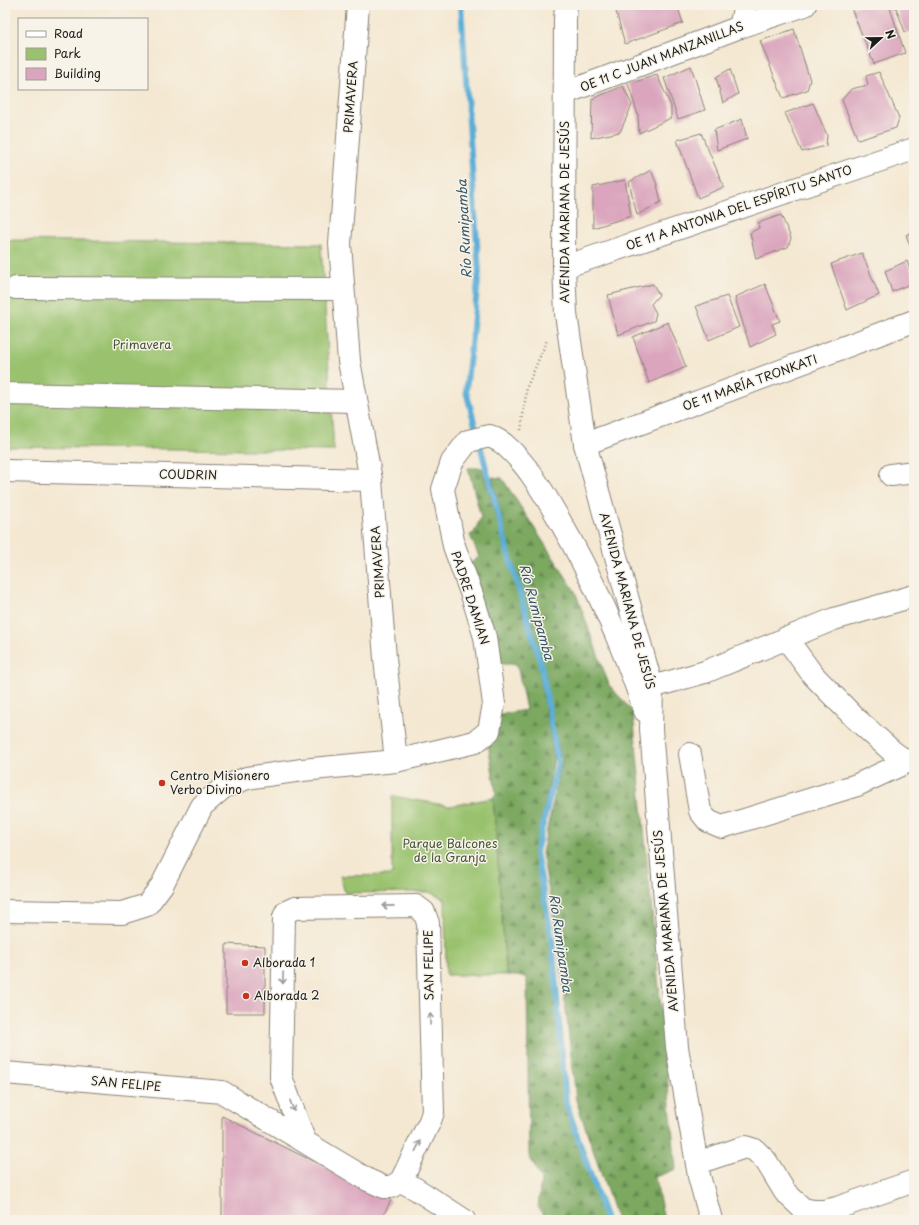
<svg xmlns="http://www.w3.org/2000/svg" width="919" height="1225" font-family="'Playpen Sans',sans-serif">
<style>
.forest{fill:url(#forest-firs);stroke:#4c623e}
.green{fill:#9ac26e;stroke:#5b6f45}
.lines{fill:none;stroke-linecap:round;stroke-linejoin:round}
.stream{stroke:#5caed7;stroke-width:6}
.building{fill:#daa5bd}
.minor-casing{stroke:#888277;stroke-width:24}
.path{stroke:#888277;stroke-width:2.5;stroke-dasharray:1 3;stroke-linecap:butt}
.minor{stroke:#fff;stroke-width:22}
.oneway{stroke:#999}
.poi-dot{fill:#c8321e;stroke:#f7f3e8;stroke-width:1.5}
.labels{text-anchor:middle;stroke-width:3;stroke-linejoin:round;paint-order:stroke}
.street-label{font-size:12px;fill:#1c1c1c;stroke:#f7f3e8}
.park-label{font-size:12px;fill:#485639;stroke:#f7f3e8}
.poi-label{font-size:12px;fill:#1c1c1c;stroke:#f7f3e8;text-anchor:start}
.water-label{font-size:13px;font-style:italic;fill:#365667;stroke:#f7f3e8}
</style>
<defs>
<pattern id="forest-firs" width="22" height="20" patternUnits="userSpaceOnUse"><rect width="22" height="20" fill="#7ba861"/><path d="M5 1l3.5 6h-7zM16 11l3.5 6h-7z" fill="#64884f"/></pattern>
</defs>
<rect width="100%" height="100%" fill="#f7f3e8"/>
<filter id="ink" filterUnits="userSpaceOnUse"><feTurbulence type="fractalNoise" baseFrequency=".025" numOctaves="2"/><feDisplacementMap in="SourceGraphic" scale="8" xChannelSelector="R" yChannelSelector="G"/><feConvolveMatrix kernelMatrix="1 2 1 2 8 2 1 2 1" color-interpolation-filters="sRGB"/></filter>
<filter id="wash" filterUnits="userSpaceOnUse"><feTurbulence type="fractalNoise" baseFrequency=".012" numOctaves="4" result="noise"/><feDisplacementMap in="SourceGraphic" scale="16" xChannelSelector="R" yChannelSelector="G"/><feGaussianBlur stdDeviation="0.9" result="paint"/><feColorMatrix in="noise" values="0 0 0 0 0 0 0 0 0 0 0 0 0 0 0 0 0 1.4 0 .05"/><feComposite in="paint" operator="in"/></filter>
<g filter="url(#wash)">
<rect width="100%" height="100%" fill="#f4e8d2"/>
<!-- forest -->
<path class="forest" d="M468,468h14l53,185 -43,-176 10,1 73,113 34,94 24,27 43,457 -21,8 9,43h-47l-41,-120 -18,-160 -16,-87 20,-92 -22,-86 14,83 -18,94 16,87 14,164 40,117h-58l-10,-12 3,-29 -12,-23 -2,-179 -21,-2 -13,-177 3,-5 -8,-50 7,-28 31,-5 -9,-46h-26l-24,-98 12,-9 -9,-22 4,-2 7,-16z"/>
<!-- green -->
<g class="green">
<path d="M5,240l316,4 13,207 -329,-4z"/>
<path d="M392,796l58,10 43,-8 13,177h-60l-1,-76 -16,-7 -84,1 -5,-17 52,-1z"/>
</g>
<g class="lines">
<!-- stream -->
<path class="stream" d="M461,5l18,267 -13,119 42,161 33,113 17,98 -22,89 16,88 14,163 40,117"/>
</g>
<g id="blocks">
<!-- building -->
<g class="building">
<path d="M628,5h49l6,18 -58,21 -10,-36z"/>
<path d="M861,5h28l16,48 -31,11 -23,-56z"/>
<path d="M895,5h19v24l-9,3z"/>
<path d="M794,29l16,51 -3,10 -24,8 -23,-57z"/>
<path d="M691,66l14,44 -27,9 -14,-41z"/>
<path d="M730,69l8,25 -15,9 -7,-26z"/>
<path d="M879,72l20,46 -3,10 -38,12 -16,-40 9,-11 17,-4 -2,-9z"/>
<path d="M657,75l14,31v12l-32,15 -1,-18 -10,-31z"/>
<path d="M623,86l9,19 -12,27 -29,6 1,-39z"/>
<path d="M813,103l14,32 -1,11 -24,6 -17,-39z"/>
<path d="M742,119l5,20 -30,11 -3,-20z"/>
<path d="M701,133l23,54 -26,11 -21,-58z"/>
<path d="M651,170l6,15 4,17 -24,13 -8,-33z"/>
<path d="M625,180l6,36 -38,12v-41z"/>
<path d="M781,215l10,23 -3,9 -32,12 -6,-26 9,-5 -1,-5z"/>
<path d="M914,231v25l-8,-21z"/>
<path d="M862,253l17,42 -32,15 -16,-46z"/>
<path d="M907,261l7,18v3l-22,10 -7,-21z"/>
<path d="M653,284l6,11 -8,9 5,9 -2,8 -36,14 -10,-40z"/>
<path d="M765,284l15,37 -8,3 4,10 -26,13 -15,-50z"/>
<path d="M727,296l12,31 -30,13 -13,-34z"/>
<path d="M668,322l18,45 -37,16 -16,-46z"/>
<path d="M226,944l39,2v67h-39z"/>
<path d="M222,1116l169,84 -10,20h-159z"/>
</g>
</g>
</g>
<g filter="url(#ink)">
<use href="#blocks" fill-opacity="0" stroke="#888277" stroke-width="1"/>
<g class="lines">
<defs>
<g id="minor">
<path d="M358,5l-18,239 9,117 22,119 14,178 11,103"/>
<path d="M566,5l-1,15 -1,247 2,47 19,130 67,243 -1,42 26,318 22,129 12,44"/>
<path d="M740,27l5,-22"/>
<path d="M565,93l175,-66 65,-22"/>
<path d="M564,267l350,-118"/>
<path d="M16,288l327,1"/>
<path d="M5,394l351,7"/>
<path d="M585,444l329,-123"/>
<path d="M5,471l366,9"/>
<path d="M891,475l23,-3"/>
<path d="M786,638l27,37 42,43 38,34 7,5 14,6"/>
<path d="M652,687l53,-15 129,-53 80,-23"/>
<path d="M690,754l10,57 8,10 14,6 135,-42 52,-24"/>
<path d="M5,911l117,2 25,-8 15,-20 40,-79 22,-19 23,-9 55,-8 94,-9 79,-19 14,-11 5,-27 -9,-67 -13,-42 -18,-49 -11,-57 9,-27 16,-21 22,-5c5,3 11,5 15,9 22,19 37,45 51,69 36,62 66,129 89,197"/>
<path d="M5,1073l217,19 146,88 16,7h7l10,-6 29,-60 3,-9 -5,-189 -4,-11 -8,-6 -121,2 -9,4 -2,5 -3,160 24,65"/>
<path d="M697,1163l48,-16 10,3 11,11 19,31 18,17 11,2h10l13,-3 77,-27"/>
<path d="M401,1181l15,8 48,31"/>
</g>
</defs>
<!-- minor casing -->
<use href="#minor" class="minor-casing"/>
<!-- path -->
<path class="path" d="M521,430l6,-43 20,-47"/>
<!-- minor -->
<use href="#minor" class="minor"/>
</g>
<!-- one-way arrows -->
<defs><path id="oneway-shaft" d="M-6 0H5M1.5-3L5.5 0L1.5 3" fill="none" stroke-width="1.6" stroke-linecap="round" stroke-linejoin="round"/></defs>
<g class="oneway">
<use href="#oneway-shaft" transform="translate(388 906) rotate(179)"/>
<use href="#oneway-shaft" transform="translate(283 978) rotate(91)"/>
<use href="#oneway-shaft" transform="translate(430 1019) rotate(-91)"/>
<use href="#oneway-shaft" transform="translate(292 1106) rotate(70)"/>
<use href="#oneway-shaft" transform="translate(418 1146) rotate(-63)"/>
</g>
</g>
<!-- markers -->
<g class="poi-dot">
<circle cx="162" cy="783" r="4"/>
<circle cx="245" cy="963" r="4"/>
<circle cx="246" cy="996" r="4"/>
</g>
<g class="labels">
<!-- street labels -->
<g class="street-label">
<text transform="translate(662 57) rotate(-21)" y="4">OE 11 C JUAN MANZANILLAS</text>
<text transform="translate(351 97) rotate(-86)" y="4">PRIMAVERA</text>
<text transform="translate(739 208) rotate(-19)" y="4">OE 11 A ANTONIA DEL ESPÍRITU SANTO</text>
<text transform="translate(565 212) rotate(-90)" y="4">AVENIDA MARIANA DE JESÚS</text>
<text transform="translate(750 383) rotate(-20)" y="4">OE 11 MARÍA TRONKATI</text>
<text transform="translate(188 475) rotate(1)" y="4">COUDRIN</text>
<text transform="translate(378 562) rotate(-94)" y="4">PRIMAVERA</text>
<text transform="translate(470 598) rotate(72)" y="4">PADRE DAMIAN</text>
<text transform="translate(627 601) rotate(75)" y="4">AVENIDA MARIANA DE JESÚS</text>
<text transform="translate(666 921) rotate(-95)" y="4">AVENIDA MARIANA DE JESÚS</text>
<text transform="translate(429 965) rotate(-91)" y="4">SAN FELIPE</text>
<text transform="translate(126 1084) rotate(5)" y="4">SAN FELIPE</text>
</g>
<!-- park labels -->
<g class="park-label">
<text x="142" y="349">Primavera</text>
<text x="450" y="848">Parque Balcones<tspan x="450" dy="14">de la Granja</tspan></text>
</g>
<!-- poi labels -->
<g class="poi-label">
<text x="170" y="780">Centro Misionero<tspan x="170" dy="14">Verbo Divino</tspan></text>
<text x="253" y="967">Alborada 1</text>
<text x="254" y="1000">Alborada 2</text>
</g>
<!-- water labels -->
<g class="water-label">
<text transform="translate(464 229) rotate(-93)" y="5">Río Rumipamba</text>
<text transform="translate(537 612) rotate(75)" y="5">Río Rumipamba</text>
<text transform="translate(561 943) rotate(82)" y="5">Río Rumipamba</text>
</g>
</g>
<!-- margin -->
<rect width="919" height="1225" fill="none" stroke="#f7f3e8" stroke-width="20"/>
<!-- legend -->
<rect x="18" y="18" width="130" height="72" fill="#f7f3e8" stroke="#9f9d96"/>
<rect x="26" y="31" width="20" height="6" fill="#ffffff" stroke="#9f9d96"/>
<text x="54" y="38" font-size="12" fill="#1c1c1c">Road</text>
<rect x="26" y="48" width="20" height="12" fill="#9ac26e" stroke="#9f9d96"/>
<text x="54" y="58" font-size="12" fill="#1c1c1c">Park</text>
<rect x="26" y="68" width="20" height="12" fill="#daa5bd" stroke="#9f9d96"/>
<text x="54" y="78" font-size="12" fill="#1c1c1c">Building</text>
<!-- north arrow -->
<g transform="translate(881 38) rotate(68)" stroke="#f7f3e8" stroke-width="3" paint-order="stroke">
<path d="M0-3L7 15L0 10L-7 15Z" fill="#1c1c1c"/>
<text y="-6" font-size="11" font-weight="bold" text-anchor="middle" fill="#1c1c1c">N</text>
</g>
</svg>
